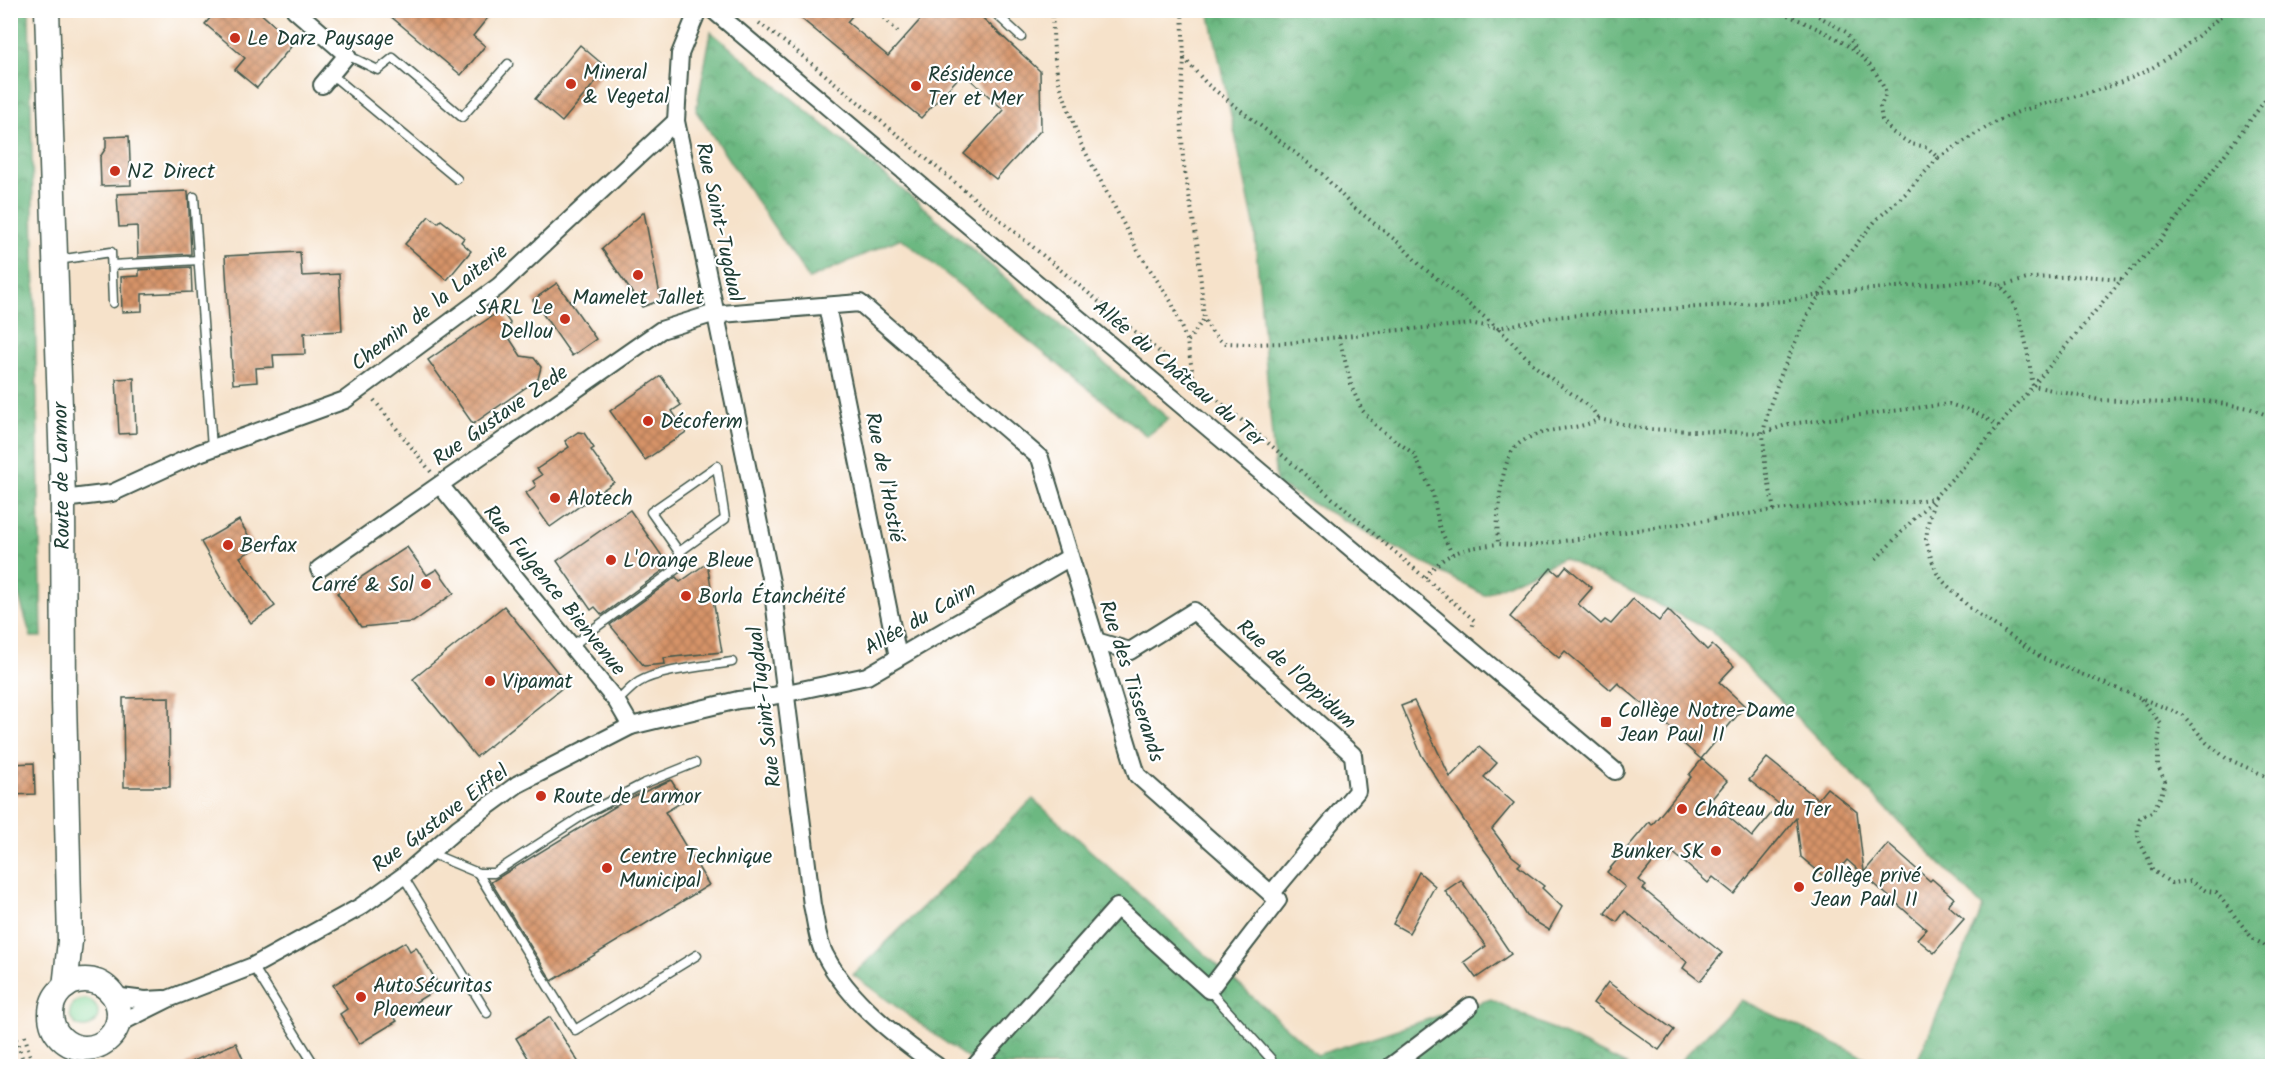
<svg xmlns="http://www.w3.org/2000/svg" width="2283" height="1077" font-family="Kalam,sans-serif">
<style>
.green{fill:#85d799;stroke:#528a66;stroke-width:1.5}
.forest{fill:url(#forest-crowns);stroke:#467a5a;stroke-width:1.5}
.building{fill:url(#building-cross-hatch)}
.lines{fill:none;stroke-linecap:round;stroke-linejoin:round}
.service-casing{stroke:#3f564a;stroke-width:11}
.minor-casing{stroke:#3f564a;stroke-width:20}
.secondary-casing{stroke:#3f564a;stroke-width:27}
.path{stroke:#3f564a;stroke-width:4;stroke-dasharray:1.5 4.5;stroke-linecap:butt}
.service{stroke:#fff;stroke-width:8}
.minor{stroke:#fff;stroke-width:16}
.secondary{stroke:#fff;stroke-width:24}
.poi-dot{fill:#c8321e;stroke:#fff;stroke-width:2}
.labels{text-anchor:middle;stroke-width:4.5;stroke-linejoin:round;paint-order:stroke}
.poi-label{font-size:21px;fill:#1f3d34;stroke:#fff;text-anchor:start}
.street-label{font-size:21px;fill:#1f3d34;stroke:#fff}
</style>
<defs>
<pattern id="forest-crowns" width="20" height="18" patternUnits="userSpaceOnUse" patternTransform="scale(1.5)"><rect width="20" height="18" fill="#6cb881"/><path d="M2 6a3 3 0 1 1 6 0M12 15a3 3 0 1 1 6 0" fill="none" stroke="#58976a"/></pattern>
<pattern id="building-cross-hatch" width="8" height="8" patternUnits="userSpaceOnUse" patternTransform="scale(1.5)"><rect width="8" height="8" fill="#d69367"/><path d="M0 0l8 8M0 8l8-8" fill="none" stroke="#ad7956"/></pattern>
</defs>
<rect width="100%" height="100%" fill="#fff"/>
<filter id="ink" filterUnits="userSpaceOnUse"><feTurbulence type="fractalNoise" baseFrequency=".0167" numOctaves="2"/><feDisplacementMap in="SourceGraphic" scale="12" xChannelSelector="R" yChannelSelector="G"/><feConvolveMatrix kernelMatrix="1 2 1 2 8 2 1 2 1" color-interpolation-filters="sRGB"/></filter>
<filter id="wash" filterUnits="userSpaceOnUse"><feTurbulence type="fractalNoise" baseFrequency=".008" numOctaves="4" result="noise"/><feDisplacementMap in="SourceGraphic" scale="24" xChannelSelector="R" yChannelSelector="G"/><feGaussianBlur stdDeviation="1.35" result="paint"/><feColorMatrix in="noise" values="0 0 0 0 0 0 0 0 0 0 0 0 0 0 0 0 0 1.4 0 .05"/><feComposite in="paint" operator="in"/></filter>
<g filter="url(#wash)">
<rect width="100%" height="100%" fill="#f6e2ca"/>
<!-- green -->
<circle class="green" cx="84" cy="1013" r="14"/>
<!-- forest -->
<g class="forest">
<path d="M10,11h19l13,626h-11l-18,-61 -2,-30z"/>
<path d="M1209,11h1063v1055h-357l68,-159 -271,-276 -149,-73 -79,37 -208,-111 -22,-260z"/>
<path d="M711,32l204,168 254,219 -22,17 -246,-198 -92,41 -113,-168z"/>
<path d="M1033,799l284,256 174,-56 137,67h-484l-8,-5 -9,5h-149l-125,-91z"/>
<path d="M1741,1000l143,66h-209z"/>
</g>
<g id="blocks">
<!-- building -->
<g class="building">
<path d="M217,10h40l37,33 -37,45 -22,-18 10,-12 -40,-34z"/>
<path d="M383,10h111l-21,26 12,10 -24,29z"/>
<path d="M791,10h66l-10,12 41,34 41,-46h45l66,61 1,59 -45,49 -32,-25 40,-44 -41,-37 -42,45z"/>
<path d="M580,45l27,23 -45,54 -27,-23z"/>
<path d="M129,136l2,49 -30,1 -1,-29 6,-9v-11z"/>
<path d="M188,191l3,63 -53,3 -1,-31 -18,1 -2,-33z"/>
<path d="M644,212l17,88 -19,7 -40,-58z"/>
<path d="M429,216l9,7 3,-3 23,18 -3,4 10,9 -24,29 -42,-36z"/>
<path d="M300,252l2,24 37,-2 3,57 -38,2 1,21 -32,1 1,12 -18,1 1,14 -24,2 -8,-128z"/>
<path d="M191,267l1,25 -50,2v17l-20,1 -1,-35 18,-1v-6z"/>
<path d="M557,283l39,56 -24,17 -39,-56z"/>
<path d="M501,310l9,13 -2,13 13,20 13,2 7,9 -3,12 -65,45 -45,-64z"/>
<path d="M661,376l20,29 -9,6 14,21 -41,28 -35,-49z"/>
<path d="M134,378l2,55 -17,1 -3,-55z"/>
<path d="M578,432l6,1 10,15 -3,2 23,32 -64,45 -24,-34 10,-7 -3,-5 9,-6 -5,-6 32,-22 -4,-6z"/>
<path d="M630,510l39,56 -67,49 -7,-8 -4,3 -34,-49z"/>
<path d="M239,520l17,28 -16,9 35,49 -24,17 -22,-31 -28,-50z"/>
<path d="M407,547l20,28 10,-6 17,24 -41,29 -52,5 -24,-34z"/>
<path d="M707,563l15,89 -58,6 1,6 -21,2 -34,-41 66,-48 4,5z"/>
<path d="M1566,566l26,22 -14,16 23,20 4,-4 6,4 22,-25 26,22 9,-11 39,40 5,-5 22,21 -15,16 26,24 -44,53 -31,-27 2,-3 -54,-46 -7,7 -46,-39 -6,7 -49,-41 41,-49 8,7z"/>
<path d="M504,606l63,78 -91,73 -63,-78z"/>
<path d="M169,697l1,90h-46l-1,-89z"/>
<path d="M1414,701l36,76 29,-30 18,16 -13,14 30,26 -22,26 20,27 9,7 -3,3 26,20 -2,2 20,19 -13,23 -23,-14 -29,-49 -25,-34 -50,-77 -21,-50z"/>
<path d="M1767,758l51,41 9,-11 30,24 7,60 24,-28 42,37 2,-2 22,19 -6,7 16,14 -30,34 -17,-14 9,-10 -79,-69 -17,21 -29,-24 -5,-39 -62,76 -21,-17 -5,6 -38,-33 -7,9 -5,-3 -19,24 7,6 -3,3 79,64 -22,28 -17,-13 4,-6 -62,-51 -8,11 -12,-9 20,-26 -18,-15 42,-50 3,3 39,-48 -2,-2 13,-16 25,22 -17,20 42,36 27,-33 -30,-24z"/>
<path d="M34,763l1,31 -23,1 -1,-31z"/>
<path d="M671,780l13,21 -19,11 44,73 -157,96 -61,-99 135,-82z"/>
<path d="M1419,872l16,14 -26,47 -16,-9z"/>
<path d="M1461,880l50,74 -35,24 -12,-16 22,-16 -41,-55z"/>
<path d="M405,942l5,9 6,-4 24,40 -47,29 4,5 -38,23 -19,-30 7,-5 -14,-24z"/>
<path d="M1608,982l66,48 -15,20 -66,-47z"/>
<path d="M550,1017l31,49h-48l-17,-28z"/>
<path d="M236,1043l10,23h-65z"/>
</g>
</g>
</g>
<g filter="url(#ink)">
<use href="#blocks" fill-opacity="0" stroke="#3f564a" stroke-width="1.5"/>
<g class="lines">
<defs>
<g id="service">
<path d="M992,10l29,27"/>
<path d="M347,55l31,15 15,-12 69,59 46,-53"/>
<path d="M331,74l126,105"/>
<path d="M194,197l18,251"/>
<path d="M58,260l53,-8 2,51"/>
<path d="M112,265l87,-5"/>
<path d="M572,646l23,-18 91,-66 -35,-50 66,-46 8,53 -46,33"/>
<path d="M617,702c7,-7 14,-15 22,-20 19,-12 69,-16 93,-20"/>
<path d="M430,853l48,20h16l91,-59 58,-30 52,-21"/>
<path d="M478,873l97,157 122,-75"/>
<path d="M403,876l84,137"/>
<path d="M253,966l62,100"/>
<path d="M1209,990l62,69"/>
</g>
<g id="minor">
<path d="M295,10l52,45 -25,30"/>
<path d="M698,10l-18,44 -4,67 97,471 39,313c4,16 5,36 13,50 23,45 71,82 112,111"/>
<path d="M713,10l902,761"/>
<path d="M827,306l71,351"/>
<path d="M440,485l177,217 14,24"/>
<path d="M63,499l49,-6 87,-40 146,-53 154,-114 177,-165"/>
<path d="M319,569l342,-239 48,-15 151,-12 180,155 97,317 141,125 -69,90 -92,-83 -142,159"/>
<path d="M1096,641l34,10 64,-40 159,144 4,36 -86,103"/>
<path d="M113,996l32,4 19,-1"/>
<path d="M114,1030l14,-11 40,-20 85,-33 107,-59 43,-31 55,-48 60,-44 113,-58 107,-26 35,-4 94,-20 203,-119"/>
<path d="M1391,1066l79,-60"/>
</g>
<g id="secondary">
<path d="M47,10l16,489 1,201 6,241 -5,46"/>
<circle cx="85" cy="1014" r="34"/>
</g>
</defs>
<!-- service casing -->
<use href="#service" class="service-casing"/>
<!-- minor casing -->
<use href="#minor" class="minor-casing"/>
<!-- secondary casing -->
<use href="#secondary" class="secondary-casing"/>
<!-- path -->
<g class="path">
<path d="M875,10l24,23"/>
<path d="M1052,10l2,43 4,26 22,63 58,109 34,52 15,39 7,38"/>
<path d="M1182,10l2,48 23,26 115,90 29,31 48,38 21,22 78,63 54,-11 233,-16 52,-9 144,-12c6,2 16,3 21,8 22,20 26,70 31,98l-68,79 -91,96"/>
<path d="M1777,10c42,20 93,36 109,84l-6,13 2,13 10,12 19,12 16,3 11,11c26,-16 54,-37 83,-47 30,-10 62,-15 92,-26 45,-15 80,-43 114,-75"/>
<path d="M1808,10l38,22 10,17"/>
<path d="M759,23l35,26 444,368 236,203 -2,9"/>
<path d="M1184,59l-3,50 2,51 15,88 6,71 9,15 11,9 23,1 41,-1 100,-12 86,-7 24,4 38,39 56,42 7,10"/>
<path d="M2272,91l-112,150 -38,38 -89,107 66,14 68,3 40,-2 42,7 23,9"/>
<path d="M2001,286l30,-8 52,-2 39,3"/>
<path d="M1339,337l13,51 10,22 15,17 37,27 19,40 6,32 13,28"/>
<path d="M1188,341l16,-22"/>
<path d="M374,400l57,72"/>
<path d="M1999,426l-24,-14 -26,-8 -160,20 -26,9 -70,-2 -47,-2 -47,-10c-18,10 -35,8 -54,13 -11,3 -25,8 -32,18 -13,18 -17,71 -15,94l32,2 244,-36 94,-7 43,-1 24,-4 -6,20 -3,21 5,19 6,15 7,9 26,26 72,50 141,57 24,28 19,15 46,21"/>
<path d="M1774,510l-9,-46 -2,-31 6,-25 12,-34 27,-60 29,-46 39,-48 29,-26 33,-36"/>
<path d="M1425,577c21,-26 40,-29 73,-33"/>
<path d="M2141,699l20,25 -3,19v24l7,14 -4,15 -8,15 -13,7c-1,5 -3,11 -2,15 0,12 12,23 14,37l19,13 19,-2 16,10 10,1 36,46 20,12"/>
<path d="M14,1033l11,33"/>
<path d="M25,1036l6,24 -1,6"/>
</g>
<!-- service -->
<use href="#service" class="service"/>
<!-- minor -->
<use href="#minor" class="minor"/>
<!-- secondary -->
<use href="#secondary" class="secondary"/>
</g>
</g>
<!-- markers -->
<g class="poi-dot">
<circle cx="235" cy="38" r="6"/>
<circle cx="571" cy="84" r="6"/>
<circle cx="916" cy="86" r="6"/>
<circle cx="115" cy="171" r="6"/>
<circle cx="638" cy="275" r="6"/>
<circle cx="565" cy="319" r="6"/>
<circle cx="648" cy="421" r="6"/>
<circle cx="555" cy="498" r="6"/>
<circle cx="228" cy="545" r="6"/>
<circle cx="611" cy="560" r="6"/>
<circle cx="426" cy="584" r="6"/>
<circle cx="686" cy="596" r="6"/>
<circle cx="490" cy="681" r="6"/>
<rect x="1600" y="716" width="12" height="12" rx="3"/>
<circle cx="541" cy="796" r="6"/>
<circle cx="1682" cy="809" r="6"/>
<circle cx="1716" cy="851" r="6"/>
<circle cx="607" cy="868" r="6"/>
<circle cx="1799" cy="887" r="6"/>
<circle cx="361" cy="997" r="6"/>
</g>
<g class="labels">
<!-- poi labels -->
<g class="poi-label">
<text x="247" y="45">Le Darz Paysage</text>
<text x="583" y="79">Mineral<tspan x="583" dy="24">&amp; Vegetal</tspan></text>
<text x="928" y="81">Résidence<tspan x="928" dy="24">Ter et Mer</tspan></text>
<text x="127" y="178">NZ Direct</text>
<text x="638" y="304" text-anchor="middle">Mamelet Jallet</text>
<text x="553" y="314" text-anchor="end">SARL Le<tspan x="553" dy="24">Dellou</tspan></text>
<text x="660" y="428">Décoferm</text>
<text x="567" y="505">Alotech</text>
<text x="240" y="552">Berfax</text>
<text x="623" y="567">L'Orange Bleue</text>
<text x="414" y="591" text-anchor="end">Carré &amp; Sol</text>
<text x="698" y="603">Borla Étanchéité</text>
<text x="502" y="688">Vipamat</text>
<text x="1618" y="717">Collège Notre-Dame<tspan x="1618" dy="24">Jean Paul II</tspan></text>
<text x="553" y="803">Route de Larmor</text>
<text x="1694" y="816">Château du Ter</text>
<text x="1704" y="858" text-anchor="end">Bunker SK</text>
<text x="619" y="863">Centre Technique<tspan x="619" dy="24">Municipal</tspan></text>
<text x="1811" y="882">Collège privé<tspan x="1811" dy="24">Jean Paul II</tspan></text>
<text x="373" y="992">AutoSécuritas<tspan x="373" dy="24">Ploemeur</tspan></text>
</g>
<!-- street labels -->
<g class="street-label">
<text transform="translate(720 222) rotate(78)" y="7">Rue Saint-Tugdual</text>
<text transform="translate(429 307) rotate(-38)" y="7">Chemin de la Laiterie</text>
<text transform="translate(1179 373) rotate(40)" y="7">Allée du Château du Ter</text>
<text transform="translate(500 415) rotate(-35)" y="7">Rue Gustave Zede</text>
<text transform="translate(61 476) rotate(-91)" y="7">Route de Larmor</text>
<text transform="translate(885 477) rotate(79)" y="7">Rue de l'Hostié</text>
<text transform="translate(555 590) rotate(51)" y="7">Rue Fulgence Bienvenue</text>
<text transform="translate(920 618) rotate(-30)" y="7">Allée du Cairn</text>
<text transform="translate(1297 674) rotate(42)" y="7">Rue de l'Oppidum</text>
<text transform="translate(1132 681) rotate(72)" y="7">Rue des Tisserands</text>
<text transform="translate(764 707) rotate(-97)" y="7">Rue Saint-Tugdual</text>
<text transform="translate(440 818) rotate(-37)" y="7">Rue Gustave Eiffel</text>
</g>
</g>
<!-- margin -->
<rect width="2283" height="1077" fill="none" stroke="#fff" stroke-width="36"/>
</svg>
